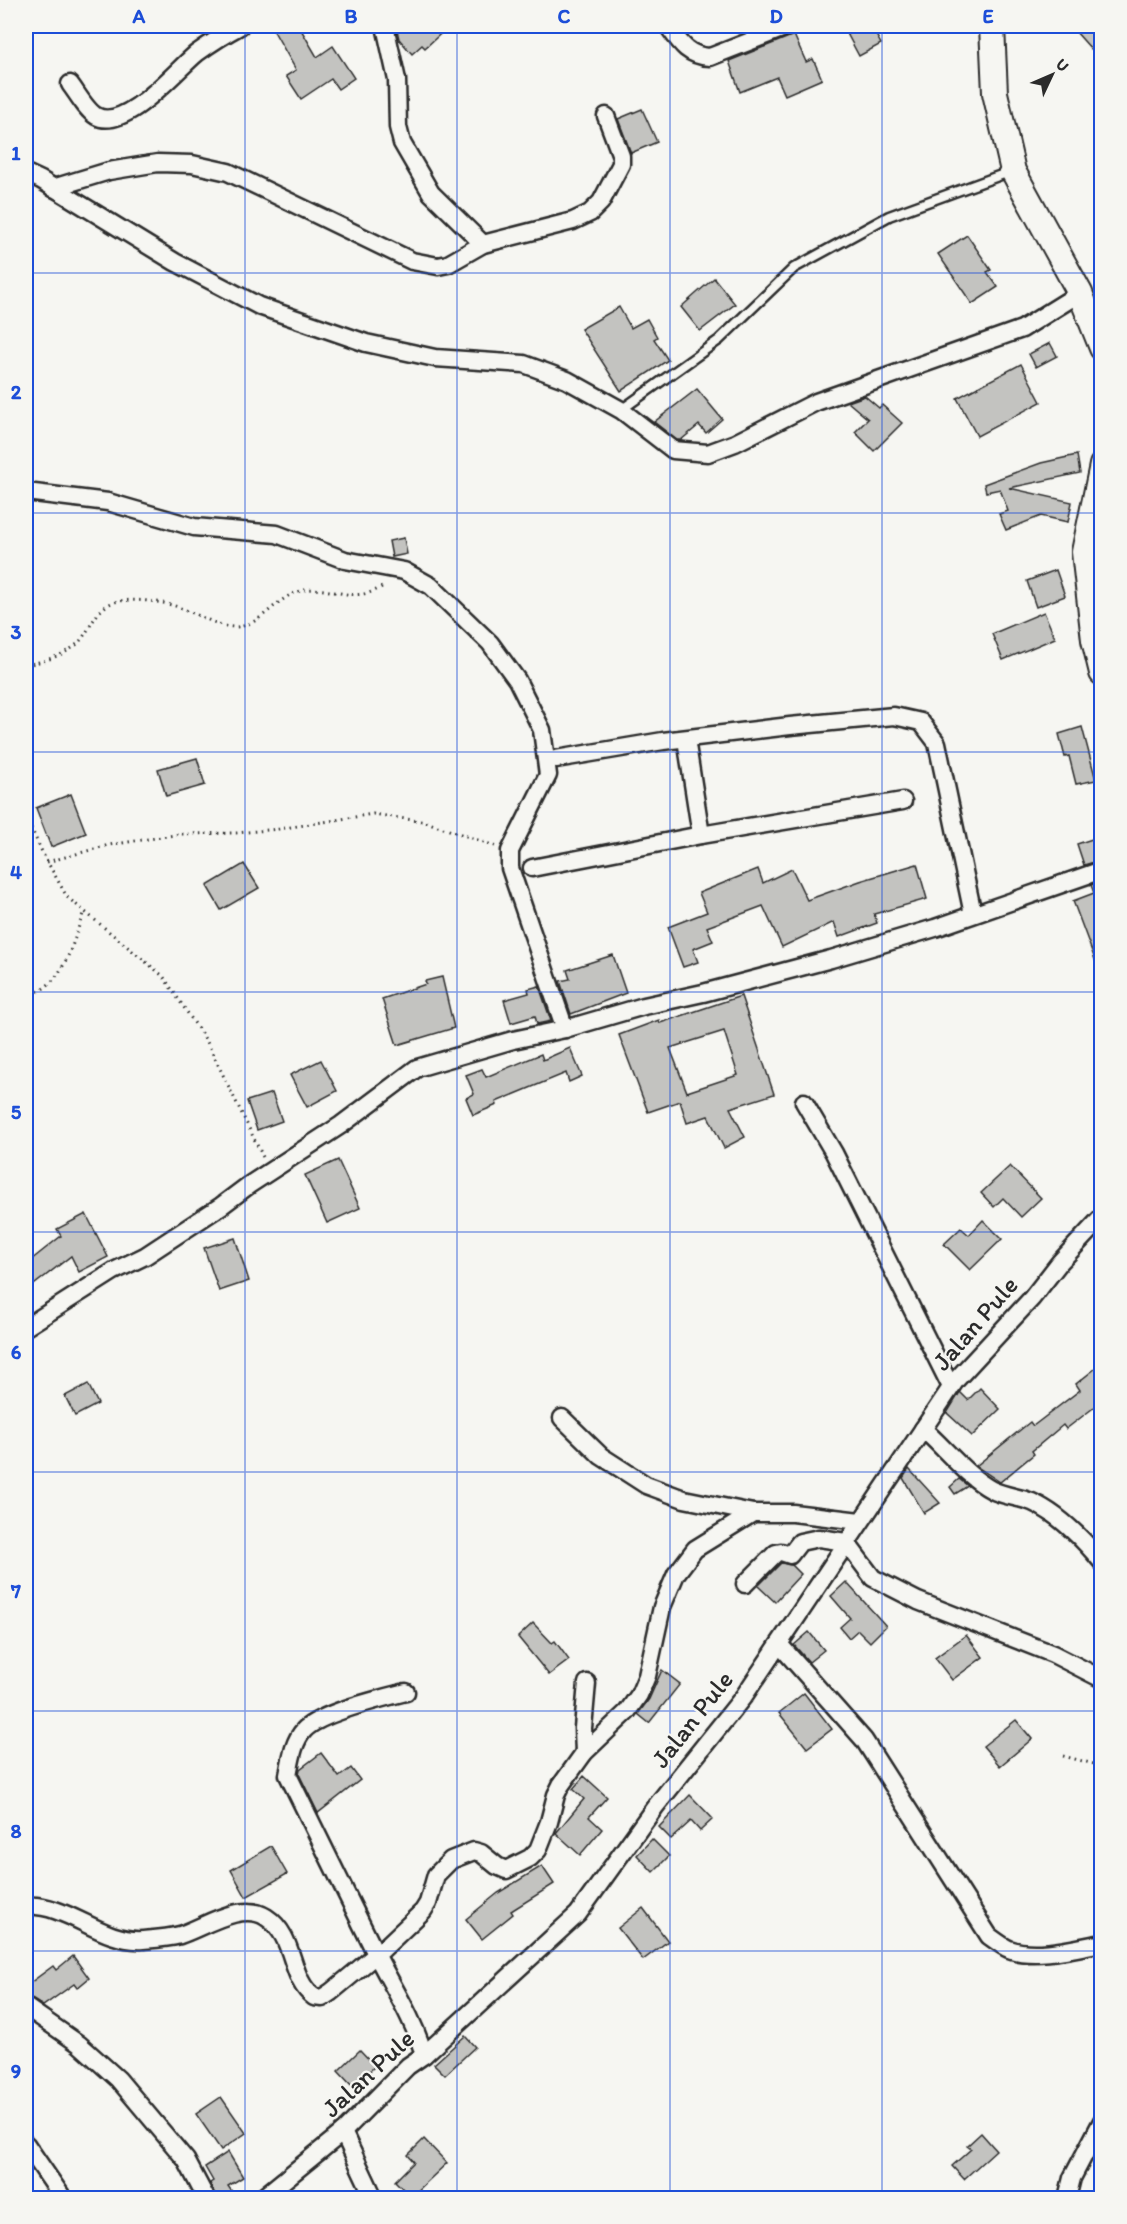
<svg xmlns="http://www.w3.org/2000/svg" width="1127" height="2224" font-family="Itim,sans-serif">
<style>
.building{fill:#c3c3c0;stroke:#2b2b2b;stroke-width:1.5;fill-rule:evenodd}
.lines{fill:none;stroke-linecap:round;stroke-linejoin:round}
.service-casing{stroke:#2b2b2b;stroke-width:13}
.minor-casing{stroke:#2b2b2b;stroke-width:21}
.secondary-casing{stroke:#2b2b2b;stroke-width:28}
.path{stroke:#2b2b2b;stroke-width:3;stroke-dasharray:1.5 4.5;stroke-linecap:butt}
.service{stroke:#f6f6f2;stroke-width:8}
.minor{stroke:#f6f6f2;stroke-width:16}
.secondary{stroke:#f6f6f2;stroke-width:24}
.grid{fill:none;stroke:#1d4ed8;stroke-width:1.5;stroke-opacity:0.55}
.labels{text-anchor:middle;stroke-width:4.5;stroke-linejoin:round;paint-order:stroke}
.street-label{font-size:26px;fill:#2b2b2b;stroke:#f6f6f2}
.neatline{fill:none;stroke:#1d4ed8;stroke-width:2}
.grid-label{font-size:20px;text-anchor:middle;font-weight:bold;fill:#1d4ed8}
</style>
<rect width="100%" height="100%" fill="#f6f6f2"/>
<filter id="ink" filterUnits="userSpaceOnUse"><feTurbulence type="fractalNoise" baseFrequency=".0167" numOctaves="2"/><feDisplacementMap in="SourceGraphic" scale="12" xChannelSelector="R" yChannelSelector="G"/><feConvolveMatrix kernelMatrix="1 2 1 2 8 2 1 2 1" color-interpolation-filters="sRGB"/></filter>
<g filter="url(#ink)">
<!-- building -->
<g class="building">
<path d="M271,26h28l18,31 16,-11 21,32 -16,11 -7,-10 -30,20 -15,-23 10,-6z"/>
<path d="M396,26h53l-24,22 -3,-3 -10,9 -13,-15z"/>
<path d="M843,26h28l10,18 -22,12z"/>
<path d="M1084,26h17v14l-10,9 -15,-17z"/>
<path d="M794,35l12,27 7,-3 9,20 -37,16 -8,-18 -37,15 -11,-31z"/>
<path d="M642,109l15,33 -26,11 -13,-34z"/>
<path d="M967,235l24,35 -4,2 11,15 -26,17 -34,-50z"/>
<path d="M714,278l21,26 -35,27 -19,-24z"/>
<path d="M619,307l12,21 16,-9 10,18 -3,2 14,21 -47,31 -40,-62z"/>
<path d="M1050,343l7,13 -21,11 -7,-13z"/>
<path d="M1021,364l20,38 -64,34 -20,-38z"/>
<path d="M697,389l25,30 -16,14 -7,-8 -18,15h-4l-23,-18z"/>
<path d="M865,396l14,12 3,-3 20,18 -28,28 -19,-19 13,-13 -20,-17z"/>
<path d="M1077,455l3,18 -71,15 63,14 -4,20 -27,-6 -35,14 -7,-16 9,-3 -8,-22 -14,3 -2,-8 57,-21z"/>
<path d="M404,538l3,16 -15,3 -3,-16z"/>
<path d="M1056,570l9,26 -29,11 -9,-26z"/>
<path d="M1044,612l11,26 -52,22 -11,-26z"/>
<path d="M1082,727l14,53 -20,4 -7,-28 -4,1 -6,-23z"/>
<path d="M197,758l8,27 -39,11 -8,-27z"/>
<path d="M71,794l15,39 -35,14 -15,-39z"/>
<path d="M1101,836v24l-17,5 -7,-21z"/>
<path d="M244,864l15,24 -38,22 -14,-24z"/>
<path d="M917,864l10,35 -53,15 3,9 -38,14 -5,-15 -52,25 -19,-41 -56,21 6,14 -20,8 5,13 -15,5 -15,-40 39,-15 -8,-19 59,-24 5,14 29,-14 15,31 53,-19z"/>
<path d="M1101,881v91l-1,1 -27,-72 21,-8 -3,-8z"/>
<path d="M613,955l13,38 -55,21 -11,-33 10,-2 -3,-9z"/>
<path d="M442,977l12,51 -57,17 -15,-46 44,-15 -1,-3z"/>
<path d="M539,986l12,35 -14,3 -2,-8 -24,7 -7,-23 25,-7 -1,-4z"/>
<path d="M741,996l33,98 -44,14 15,29 -21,11 -16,-32 -21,7 -7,-22 -32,11 -29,-77 40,-15 1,3zM724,1031l14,44 -51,17 -17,-44z"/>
<path d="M570,1048l12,28 -13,6 -3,-9 -70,29 1,3 -24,10 -7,-17 8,-4 -8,-19 16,-6 4,8 55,-23 2,6z"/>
<path d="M321,1060l16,31 -30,16 -17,-32z"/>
<path d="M272,1093l10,28 -25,9 -10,-29z"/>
<path d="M338,1160l22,48 -33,15 -22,-48z"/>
<path d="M1010,1166l31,32 -20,19 -18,-19 -9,9 -13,-14z"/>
<path d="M86,1214l22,43 -29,15 -8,-16 -45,35v-27l35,-28 -4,-7z"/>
<path d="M983,1220l19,19 -32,31 -26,-26 17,-16 8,7z"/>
<path d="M235,1238l14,43 -30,10 -15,-43z"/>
<path d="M1101,1364v38l-35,27 -3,-4 -31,26 2,3 -34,28 -24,-16 54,-44 3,4 47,-36 -4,-6z"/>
<path d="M88,1384l10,20 -23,12 -10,-20z"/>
<path d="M980,1388l20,21 -28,27 -25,-23 13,-21 8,8z"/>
<path d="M909,1469l31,34 -16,10 -21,-35z"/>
<path d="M959,1479l9,7 -13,8 -5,-7z"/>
<path d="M781,1563l11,2 9,9 -26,28 -17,-16z"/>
<path d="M846,1582l40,44 -16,16 -12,-12 -9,8 -9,-11 10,-9 -19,-22z"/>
<path d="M533,1623l19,20 3,-2 14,19 -20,15 -31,-38z"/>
<path d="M809,1632l15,18 -15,12 -15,-17z"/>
<path d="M966,1635l17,22 -31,23 -17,-22z"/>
<path d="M662,1670l18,14 -31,39 -11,-9 11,-15z"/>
<path d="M804,1693l28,36 -25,19 -28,-35z"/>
<path d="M1016,1720l16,19 -32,27 -17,-20z"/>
<path d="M321,1753l18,24 12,-9 9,12 -42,33 -19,-39 1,-5z"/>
<path d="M584,1776l23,21 -18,20 13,12 -22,26 -24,-22 28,-34 -11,-10z"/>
<path d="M690,1795l23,24 -13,12 -9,-10 -20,18 -12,-12z"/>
<path d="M652,1839l17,17 -16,16 -16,-17z"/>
<path d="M271,1846l16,28 -41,23 -15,-27z"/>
<path d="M542,1866l12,18 -43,27 2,3 -31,25 -16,-20 32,-26z"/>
<path d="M643,1908l25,33 -25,19 -25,-32z"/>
<path d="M73,1956l16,22 -12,10 -3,-4 -31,22 -15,-9 -2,-3v-8l27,-20 3,4z"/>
<path d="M465,2036l10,11 -30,28 -11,-11z"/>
<path d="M360,2050l15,16 -22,21 -15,-16z"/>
<path d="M221,2097l25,36 -25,17 -25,-36z"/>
<path d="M981,2133l15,17 -32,29 -12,-13 19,-17 -4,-3z"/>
<path d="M424,2139l23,24 -36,34 -16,-16 19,-19 -6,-7z"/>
<path d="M228,2152l15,25 -15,9 5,7 -8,6h-9l-6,-16 3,-2 -8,-14z"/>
</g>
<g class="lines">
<defs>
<path id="service" d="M621,410l98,-70 75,-72 95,-52 123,-45"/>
<g id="minor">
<path d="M385,26l12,54 1,47 4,16 29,50 52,51"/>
<path d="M668,26c12,17 20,30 42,31l79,-31"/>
<path d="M70,84c7,9 16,26 26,32 29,16 80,-46 101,-63 14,-10 28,-19 43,-27"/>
<path d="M26,173l15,7 134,82 84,44 107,37 69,15 89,6 43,16 54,30 52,40 35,3 27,-10 81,-41 206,-73 58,-36"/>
<path d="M53,188l56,-17 49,-8 34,1 36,8 184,89 26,5 10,-2 35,-20 90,-23 17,-8 11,-11 20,-38v-8l-15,-40"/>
<path d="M26,492l82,10 86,25 83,7 68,26 59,11 27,15 59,57 27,37 25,50 6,45 -38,76v17l55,161"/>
<path d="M686,739l15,96"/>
<path d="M556,759l107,-18 127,-15 104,-10 27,6 16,21 36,171"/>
<path d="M532,868l169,-33 202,-34"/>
<path d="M804,1102l30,51 117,234"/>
<path d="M26,1327l88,-56 31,-15 76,-50 28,-21 92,-60 76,-57 96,-28 52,-11 79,-23 59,-13 128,-34 104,-31 167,-58"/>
<path d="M562,1418l39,38 45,29 38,14 69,14"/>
<path d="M923,1429c22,19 43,47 69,61 12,6 27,7 40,12 27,12 51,37 70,60"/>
<path d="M745,1584l31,-31 5,-1 9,3 10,-13 19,-4 27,4 27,36 45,23 135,53 49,25"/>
<path d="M779,1644l85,96 125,196c6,4 13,10 20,13 25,10 67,-1 93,-6"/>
<path d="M406,1692c-24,6 -86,21 -102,38 -11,12 -13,30 -16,45 29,59 58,118 87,177 17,34 38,65 49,103"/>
<path d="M584,1753l-1,-25 4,-45"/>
<path d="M26,1906c42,-3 75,37 117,34 12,-1 26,-2 37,-5 24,-8 62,-34 86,-18 31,20 22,61 48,80l8,1 9,-6 52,-43 40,-38 5,-8 8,-28 15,-15 23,-9 7,2 16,13 9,4 24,-12 8,-8 11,-28 7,-27 5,-10 23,-32 43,-41 12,-17 8,-19 15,-69 14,-33 19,-25 58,-36h40l67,8"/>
<path d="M26,2007l53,37 39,35 68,81 20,38"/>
<path d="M343,2132l31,66"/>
<path d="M26,2144l37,54"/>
<path d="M262,2198l81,-66 65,-66 16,-11 154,-141 77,-107 89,-111 212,-316 76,-82 28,-36 42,-45"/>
<path d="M1067,2198l5,-20 30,-57"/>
</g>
<g id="secondary">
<path d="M992,26l3,67 18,78 67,122 22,55"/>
<path d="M1102,465l-18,87 10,88 8,33"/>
</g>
</defs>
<!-- service casing -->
<use href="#service" class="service-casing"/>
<!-- minor casing -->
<use href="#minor" class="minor-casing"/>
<!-- secondary casing -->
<use href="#secondary" class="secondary-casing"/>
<!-- path -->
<g class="path">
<path d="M26,665c18,-4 35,-8 50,-20 16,-14 18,-40 43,-44 18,-2 42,0 59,6 18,6 37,19 56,20 26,0 40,-27 63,-35 31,-11 54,16 88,-7"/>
<path d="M26,817l17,37 24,43 96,79 44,66 56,115"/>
<path d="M47,862l62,-17 72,-11 55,-1 43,-4 94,-15 53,8 69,24"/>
<path d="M26,995c38,-6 47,-54 58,-84"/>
<path d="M1063,1756l39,10"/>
</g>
<!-- service -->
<use href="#service" class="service"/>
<!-- minor -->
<use href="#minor" class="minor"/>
<!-- secondary -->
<use href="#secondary" class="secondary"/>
</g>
</g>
<!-- grid -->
<path class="grid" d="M245,26v2172M457,26v2172M670,26v2172M882,26v2172M26,273h1076M26,513h1076M26,752h1076M26,992h1076M26,1232h1076M26,1472h1076M26,1711h1076M26,1951h1076"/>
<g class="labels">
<!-- street labels -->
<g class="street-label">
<text transform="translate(975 1323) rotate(-49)" y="9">Jalan Pule</text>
<text transform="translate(692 1719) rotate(-52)" y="9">Jalan Pule</text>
<text transform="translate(368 2073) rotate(-43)" y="9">Jalan Pule</text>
</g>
</g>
<!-- margin -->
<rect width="1127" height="2224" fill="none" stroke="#f6f6f2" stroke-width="66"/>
<!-- north arrow -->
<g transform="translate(1052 75) rotate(46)" stroke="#f6f6f2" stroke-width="4.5" paint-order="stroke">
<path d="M0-4.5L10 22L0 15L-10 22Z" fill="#2b2b2b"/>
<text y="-9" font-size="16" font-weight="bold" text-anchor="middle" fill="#2b2b2b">U</text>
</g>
<rect x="33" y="33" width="1061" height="2158" class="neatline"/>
<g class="grid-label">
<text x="139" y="23">A</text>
<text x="351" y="23">B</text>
<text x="564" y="23">C</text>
<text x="776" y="23">D</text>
<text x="988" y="23">E</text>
<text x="16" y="160">1</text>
<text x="16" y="399">2</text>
<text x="16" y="639">3</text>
<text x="16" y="879">4</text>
<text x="16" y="1119">5</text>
<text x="16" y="1359">6</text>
<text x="16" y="1598">7</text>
<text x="16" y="1838">8</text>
<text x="16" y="2078">9</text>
</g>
</svg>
